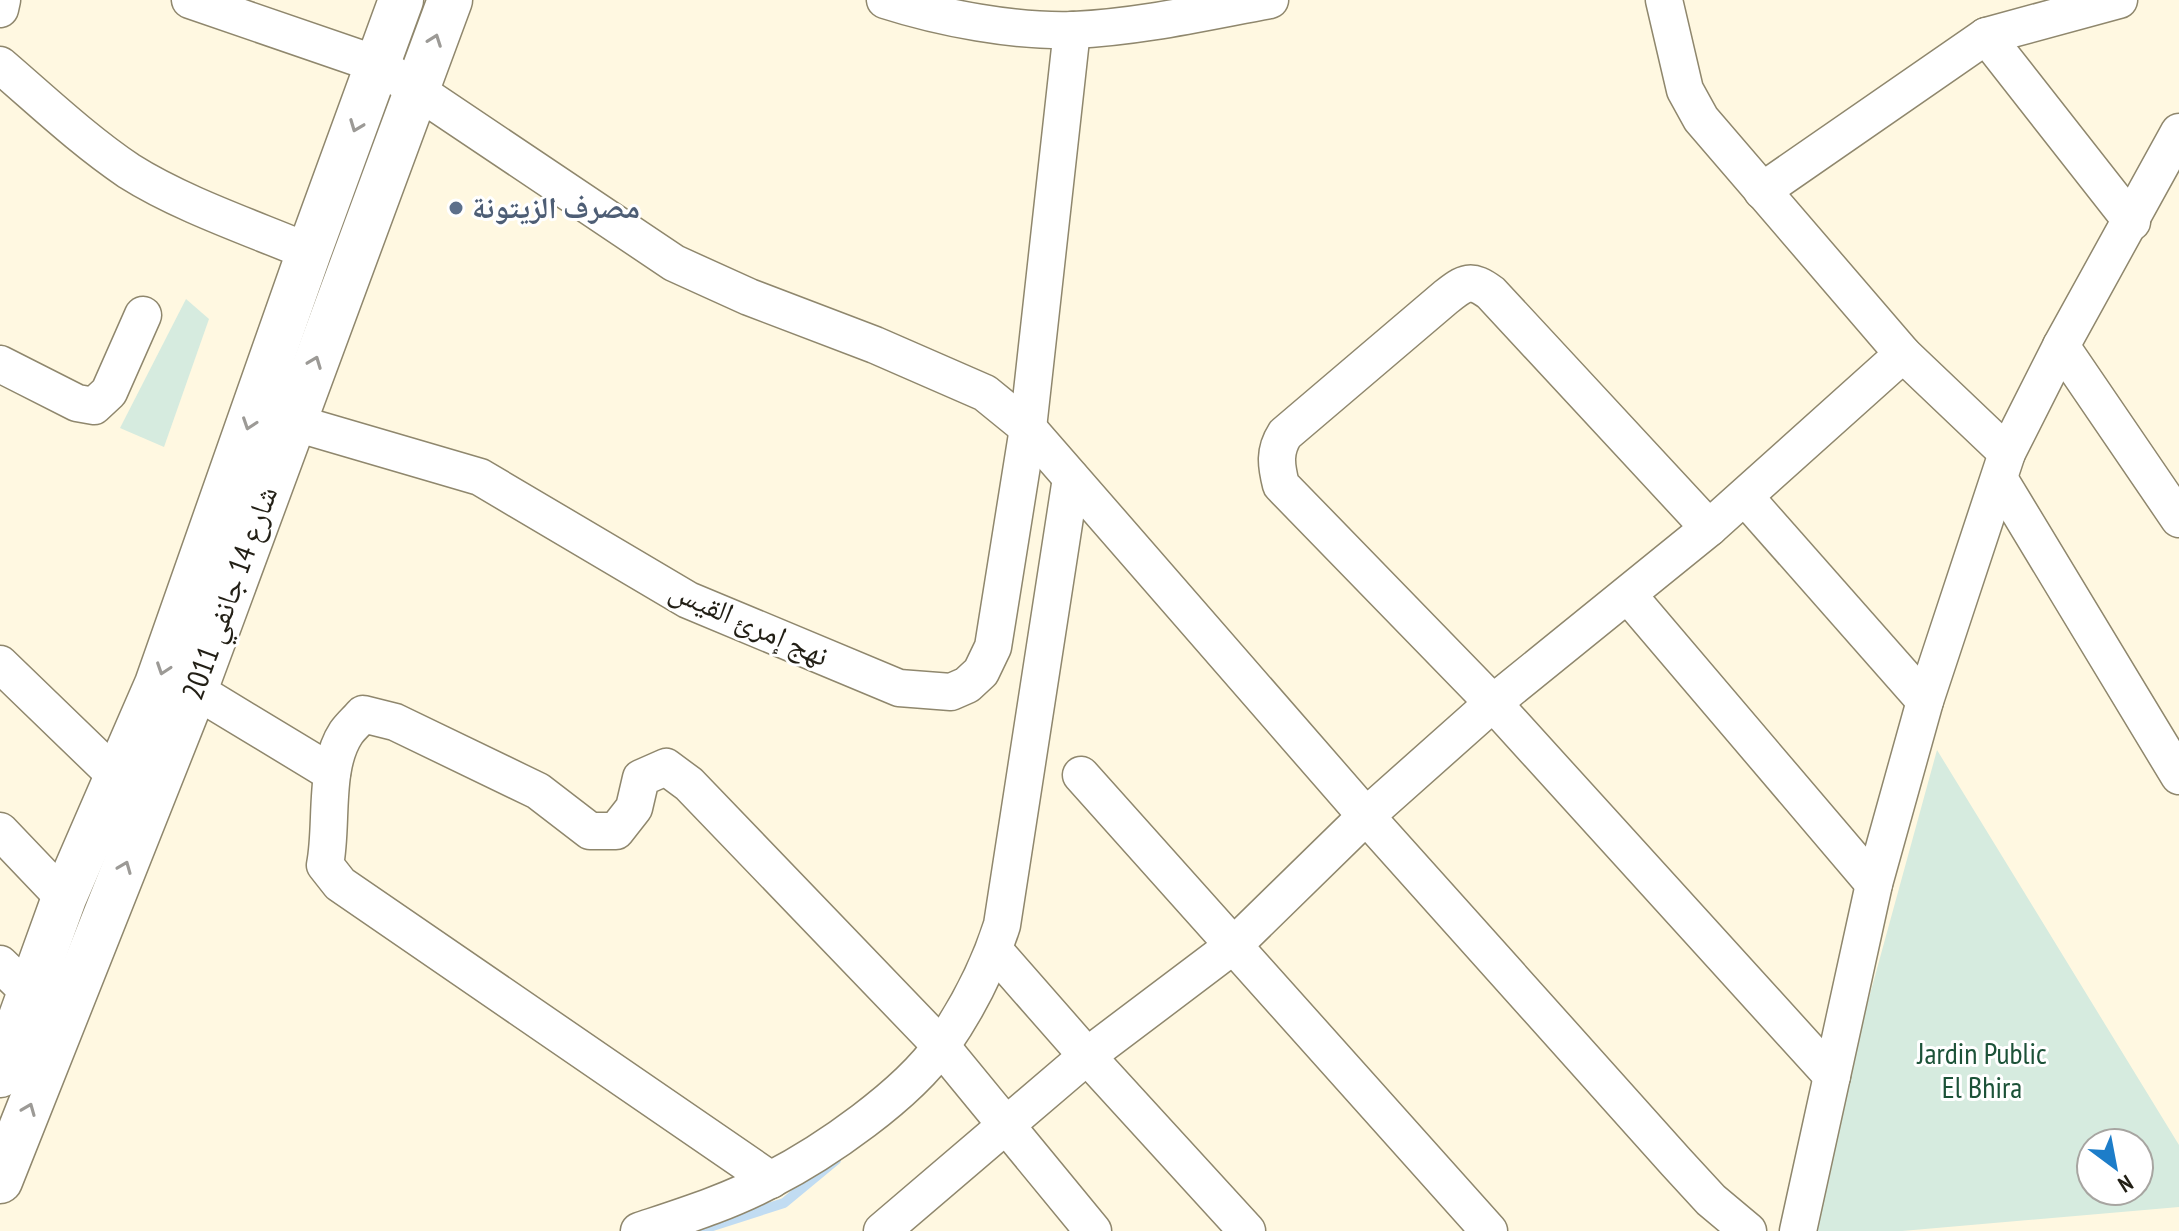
<svg xmlns="http://www.w3.org/2000/svg" width="2179" height="1231" font-family="'PT Sans Narrow','Noto Naskh Arabic',sans-serif">
<style>
.green{fill:#d6ebdf;fill-rule:evenodd}
.lines{fill:none;stroke-linecap:round;stroke-linejoin:round}
.stream{stroke:#c1dcf2;stroke-width:10}
.street-casing{stroke:#8f876d;stroke-width:39}
.secondary-casing{stroke:#8f876d;stroke-width:47}
.street{stroke:#fff;stroke-width:36}
.secondary{stroke:#fff;stroke-width:44}
.oneway{stroke:#9c9a96}
.service-dot{fill:#5c6f8a;stroke:#fff;stroke-width:3}
.labels{text-anchor:middle;stroke-width:6;stroke-linejoin:round;paint-order:stroke}
.service-label{font-size:30px;font-weight:bold;fill:#4e5e75;stroke:#fff;text-anchor:start}
.street-label{font-size:30px;fill:#221f15;stroke:#fff}
.park-label{font-size:30px;fill:#1c5238;stroke:#fff}
</style>
<rect width="100%" height="100%" fill="#fff8e1"/>
<!-- green -->
<g class="green">
<path d="M186,299l23,20 -45,128 -44,-19z"/>
<path d="M1937,750l242,395v62l-277,24h-97zM2091,1143h48v48h-48z"/>
</g>
<g class="lines">
<!-- stream -->
<path class="stream" d="M697,1231l87,-28 52,-43"/>
<defs>
<g id="street">
<path d="M190,0l189,65 295,198 75,34 126,48 110,48 43,35 338,388 310,346 35,38 37,31"/>
<path d="M885,0c56,18 130,32 189,30 66,-3 131,-18 196,-30"/>
<path d="M1664,0l21,90 16,29 202,235 104,99"/>
<path d="M0,9l2,-9"/>
<path d="M1986,36l146,186"/>
<path d="M0,65c42,36 83,75 129,106 52,33 123,57 180,81"/>
<path d="M1762,191l224,-155 133,-36"/>
<path d="M2061,346l118,173"/>
<path d="M0,364l77,39 17,3 15,-14 34,-77"/>
<path d="M292,422l188,55 208,123 211,88 52,4 16,-7 14,-13 12,-25 35,-219 44,-398"/>
<path d="M2000,480l179,296"/>
<path d="M1745,497l180,204"/>
<path d="M1709,528l-218,-235c-20,-15 -26,-11 -45,4l-161,137c-11,17 -9,31 -4,51l212,218 339,373"/>
<path d="M1628,595l246,289"/>
<path d="M0,664l117,113"/>
<path d="M195,690l137,83"/>
<path d="M1081,775l408,456"/>
<path d="M0,831l64,67"/>
<path d="M994,950l93,106 160,175"/>
<path d="M0,964l31,30"/>
<path d="M771,1180l-431,-296 -15,-19c8,-40 -2,-97 21,-132 4,-6 12,-13 17,-19l32,8 143,69 52,40h26l18,-23 7,-30 25,-11 23,17 252,262 152,185"/>
<path d="M639,1231c45,-15 90,-29 131,-51 55,-28 137,-85 172,-135 25,-36 47,-79 60,-120l69,-447"/>
<path d="M882,1231l205,-175 147,-111 132,-129 127,-113 216,-175 194,-174"/>
<path d="M1798,1231l76,-347 51,-183 82,-248 54,-107 118,-214"/>
</g>
<g id="secondary">
<path d="M0,1075l64,-177 93,-214 152,-432 92,-252"/>
<path d="M0,1181l195,-491 255,-690"/>
</g>
</defs>
<!-- street casing -->
<use href="#street" class="street-casing"/>
<!-- secondary casing -->
<use href="#secondary" class="secondary-casing"/>
<!-- street -->
<use href="#street" class="street"/>
<!-- secondary -->
<use href="#secondary" class="secondary"/>
</g>
<!-- one-way arrows -->
<defs><path id="oneway-chevron" d="M-2-3.5L2.5 0L-2 3.5" fill="none" stroke-width="1.6" stroke-linecap="round" stroke-linejoin="round" transform="scale(2)"/></defs>
<g class="oneway">
<use href="#oneway-chevron" transform="translate(435 40) rotate(-70)"/>
<use href="#oneway-chevron" transform="translate(356 126) rotate(111)"/>
<use href="#oneway-chevron" transform="translate(315 362) rotate(-69)"/>
<use href="#oneway-chevron" transform="translate(249 424) rotate(109)"/>
<use href="#oneway-chevron" transform="translate(163 669) rotate(109)"/>
<use href="#oneway-chevron" transform="translate(125 867) rotate(-68)"/>
<use href="#oneway-chevron" transform="translate(29 1109) rotate(-68)"/>
</g>
<!-- markers -->
<circle class="service-dot" cx="456" cy="208" r="8"/>
<g class="labels">
<!-- service labels -->
<g class="service-label">
<text x="472" y="218">مصرف الزيتونة</text>
</g>
<!-- street labels -->
<g class="street-label">
<text transform="translate(230 593) rotate(-70)" y="10">شارع 14 جانفي 2011</text>
<text transform="translate(749 623) rotate(24)" y="10">نهج إمرئ القيس</text>
</g>
<!-- park labels -->
<g class="park-label">
<text x="1982" y="1064">Jardin Public<tspan x="1982" dy="34">El Bhira</tspan></text>
</g>
</g>
<!-- north arrow -->
<g transform="translate(2115 1167) rotate(148)"><circle r="38" fill="#ffffff" stroke="#a7a5a1" stroke-width="2"/>
<path d="M0-6L14 30L0 20L-14 30Z" fill="#1d7dc9"/>
<text y="-12" font-size="22" font-weight="bold" text-anchor="middle" fill="#221f15">N</text>
</g>
</svg>
